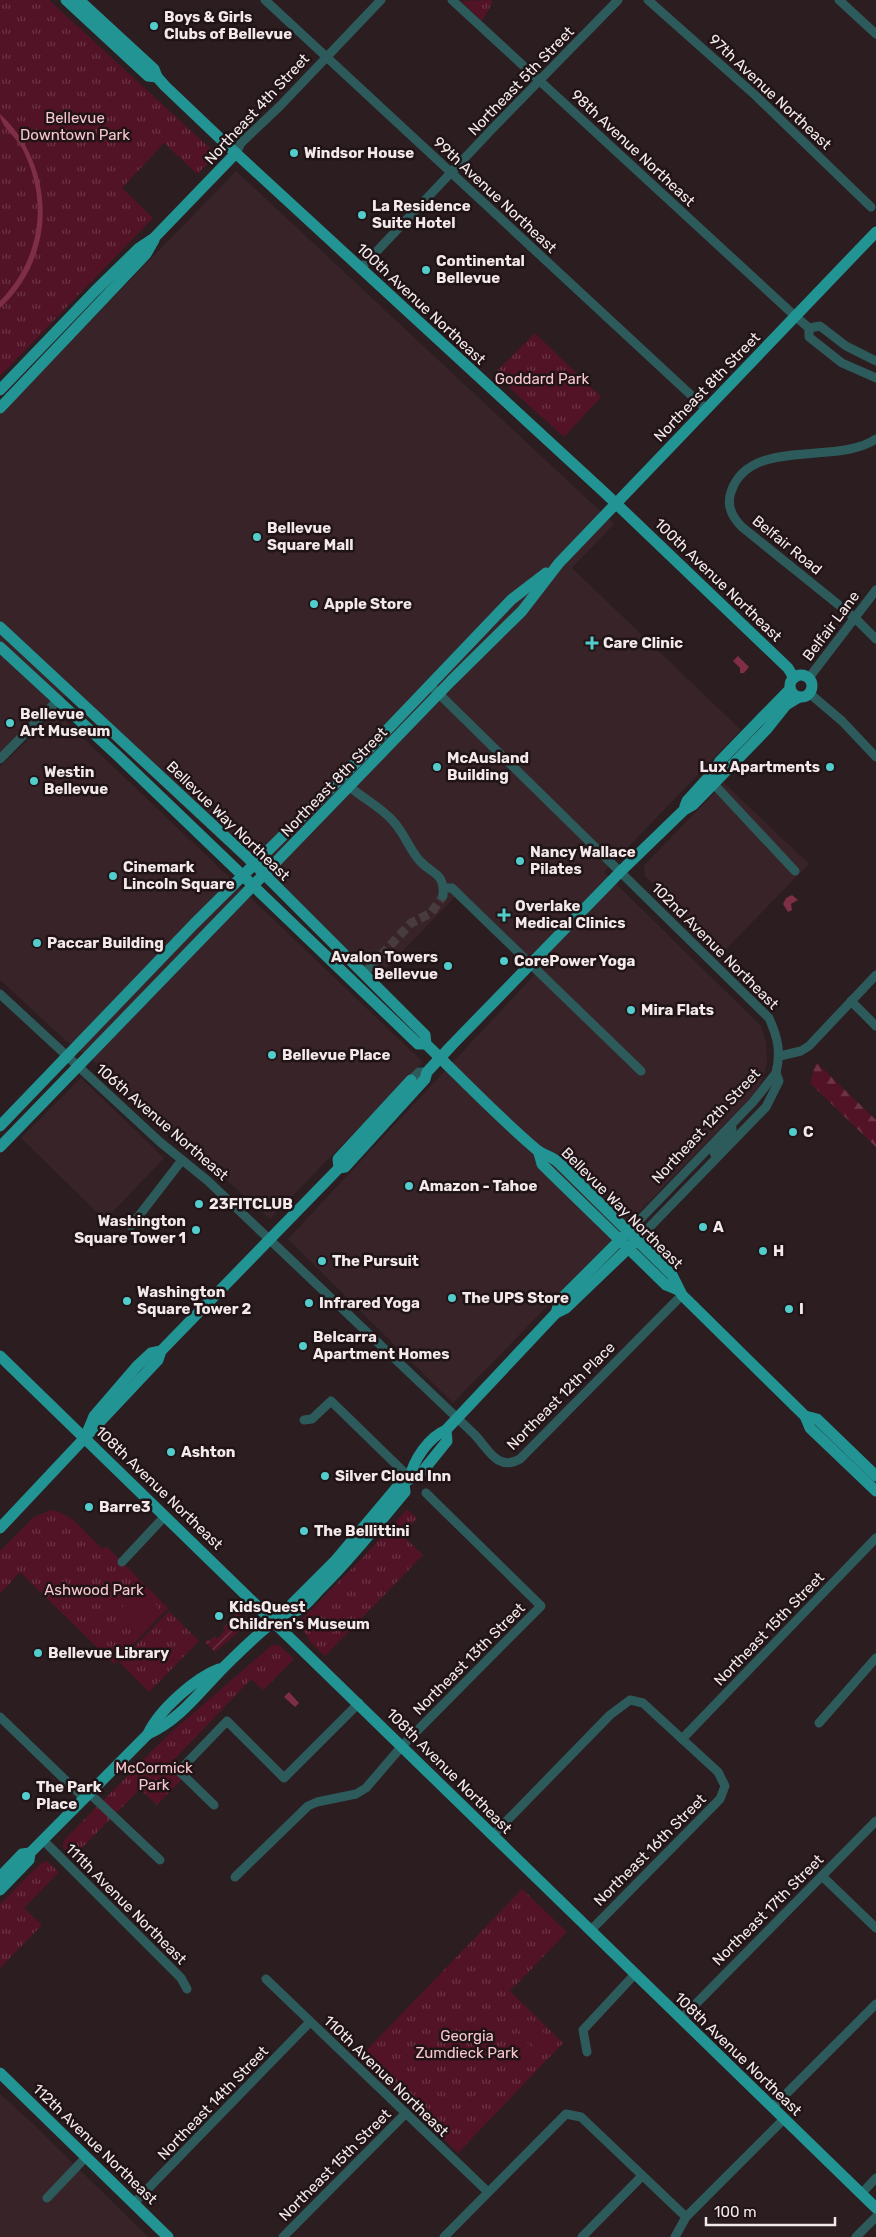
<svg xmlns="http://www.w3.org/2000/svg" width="876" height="2237" font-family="Rubik,sans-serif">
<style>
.built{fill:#382428}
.forest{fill:url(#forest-firs)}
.park{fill:url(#park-tufts)}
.garden{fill:url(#garden-furrows)}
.pitch{fill:#531327}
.water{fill:#7e2e45}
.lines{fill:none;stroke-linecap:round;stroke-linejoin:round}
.minor-tunnel{stroke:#493c3e;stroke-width:9;stroke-dasharray:9 4.5;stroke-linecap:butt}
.minor{stroke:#2d5b5b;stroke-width:9}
.major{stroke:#239494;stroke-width:11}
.poi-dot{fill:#52cdcc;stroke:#211416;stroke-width:2}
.labels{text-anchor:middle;stroke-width:5;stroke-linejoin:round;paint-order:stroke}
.poi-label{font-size:15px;font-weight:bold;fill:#f3e9eb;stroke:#211416;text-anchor:start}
.street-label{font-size:15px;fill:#f3e9eb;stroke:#211416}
.park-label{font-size:15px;fill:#f7c6cf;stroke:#211416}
</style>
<defs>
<pattern id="forest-firs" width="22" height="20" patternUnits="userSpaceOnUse" patternTransform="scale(1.25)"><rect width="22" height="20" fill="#531327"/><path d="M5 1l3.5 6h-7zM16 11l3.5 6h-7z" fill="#6c3546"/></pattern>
<pattern id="park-tufts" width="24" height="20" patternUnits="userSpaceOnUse" patternTransform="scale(1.25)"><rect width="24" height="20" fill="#531327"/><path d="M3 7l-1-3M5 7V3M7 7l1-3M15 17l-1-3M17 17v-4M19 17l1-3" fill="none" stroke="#6c3546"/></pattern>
<pattern id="garden-furrows" width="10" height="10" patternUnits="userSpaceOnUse" patternTransform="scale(1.25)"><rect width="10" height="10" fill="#531327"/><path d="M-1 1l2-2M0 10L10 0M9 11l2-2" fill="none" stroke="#6c3546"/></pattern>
</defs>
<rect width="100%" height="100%" fill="#2b1d20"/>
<!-- built -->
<g class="built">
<path d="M236,171l378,353 -42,44 169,162 -137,142 157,154 5,16 1,21 -6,20 -6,10 -302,310 -165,-164 249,-267 -78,-79 -79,81 -6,10 -309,-288 -65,62v-344z"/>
<path d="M56,712l367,350 -153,157 -57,-51 -54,-43 -67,-65 -27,-20 -65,-60v-213z"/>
<path d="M724,783l85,81 -86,88 -78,-76 -1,-11z"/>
<path d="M81,1078l83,80 -59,62 -84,-82z"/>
<path d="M0,2094l32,29 116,114h-148z"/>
</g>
<!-- forest -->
<path class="forest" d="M816,1062l60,58v27l-66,-64z"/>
<!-- park -->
<g class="park">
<path d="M0,0h49l165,152v6l-17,16 -33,-31 -42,45 31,30 -153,158z"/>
<path d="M492,0v3l-10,18 -21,-20z"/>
<path d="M535,333l66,64 -37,40 -70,-63z"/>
<path d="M407,1509l10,9 -15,17 21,20 -98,101 -14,-13 -12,-20 2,-3 66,-67z"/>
<path d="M51,1510c23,4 35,24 51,39l4,-3 62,62 -54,56 -94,-92 -20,22v-43l34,-34z"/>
<path d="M169,1611l30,30 -50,51 -30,-30z"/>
<path d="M278,1644l16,15 -31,31 -12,-11 -83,87 14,13 -25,26 -17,-16 -68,69 -9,-11 1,-7 103,-104 104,-90z"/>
<path d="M47,1861l12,11 -35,36 18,17 -42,43v-64l41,-41z"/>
<path d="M522,1889l45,43 -57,59 53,52 -105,110 -98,-96z"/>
</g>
<!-- garden -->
<path class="garden" d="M238,1612l11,8v3l-34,29 -10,-10 2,-2 3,1 5,-5 2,3 8,-9 -2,-2z"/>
<!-- pitch -->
<g class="pitch">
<path d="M137,1592l7,2 13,12v4l-15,13c-22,1 -27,-25 -5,-31z"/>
<path d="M530,2019l24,24 -11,12 -24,-24z"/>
<path d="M517,2033l24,23 -11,12 -25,-23z"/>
</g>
<!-- water -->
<g class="water">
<path d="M0,114c56,51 58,142 0,194v-7c41,-42 49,-101 22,-153 -6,-11 -22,-22 -22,-34z"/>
<path d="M738,656l11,11 -5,6h-4v-5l-7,-7z"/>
<path d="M792,895l6,5 -7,4 1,6 -4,2 -5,-8 3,-6z"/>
<path d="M289,1692l10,11 -4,4 -11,-10z"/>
</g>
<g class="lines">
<!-- minor-tunnel -->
<path class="minor-tunnel" d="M372,965l39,-42 20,-10 12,-17"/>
<!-- minor -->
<g class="minor">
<path d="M265,0l441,409"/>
<path d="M452,0l343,316 14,12 11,-2 26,20 30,15"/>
<path d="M648,0l108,96 115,111"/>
<path d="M839,0l37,34"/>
<path d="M236,153l5,-10 39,-37 101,-106"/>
<path d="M361,268l133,-141 124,-127"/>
<path d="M809,328v9l33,26 34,15"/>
<path d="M876,439c-39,27 -127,-3 -145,53 -5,14 2,26 11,35l113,91 21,21"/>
<path d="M808,679l68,-89"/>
<path d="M435,690l334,328c9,20 12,34 7,55"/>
<path d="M809,693l33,28 34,36"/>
<path d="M0,759l58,-59"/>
<path d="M710,780l85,91"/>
<path d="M350,787c14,12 31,20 43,34 11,12 16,27 26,39 13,15 26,12 24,36"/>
<path d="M444,888h8l189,183"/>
<path d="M363,974l9,-9"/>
<path d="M0,994l160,148 48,39 266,253c14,14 23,38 46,25l162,-164"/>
<path d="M851,1001l25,25"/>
<path d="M780,1056l21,-5 8,-5 67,-71"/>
<path d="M411,1080l8,-8h8"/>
<path d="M714,1153l18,-21v-4"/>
<path d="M131,1226l51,-66"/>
<path d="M629,1231l124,-129 23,-29"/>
<path d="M637,1240l129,-133 13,-26 -3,-8"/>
<path d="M304,1420l8,-1 19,-18 79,77"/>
<path d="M122,1562l43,-46"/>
<path d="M0,1717l84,81"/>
<path d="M819,1723l57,-65"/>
<path d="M682,1739l194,-201"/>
<path d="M89,1793l71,67"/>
<path d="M214,1805l-35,-34 48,-50 57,57 75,-75"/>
<path d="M493,1835l117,-120 20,-15 13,3 75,69 7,14 -5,13 -129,131"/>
<path d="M43,1840l138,138 6,11"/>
<path d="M822,1876l54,52"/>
<path d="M235,1877l73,-71 9,-4 39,-8 10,-6 36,-42 139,-140 -115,-113"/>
<path d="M266,1979l222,213"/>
<path d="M681,2019l195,-198"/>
<path d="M587,2052l-4,-22 52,-56"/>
<path d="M772,2108l104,-104"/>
<path d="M861,2194l15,-16"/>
<path d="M47,2198l39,-41"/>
<path d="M134,2203l176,-181"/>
<path d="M283,2237l123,-124"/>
<path d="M444,2237l122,-123 15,3 105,100"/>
<path d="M582,2237l60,-61"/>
<path d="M675,2237l11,-20 98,-98"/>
<path d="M856,2237l20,-20"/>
</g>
<!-- major -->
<g class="major">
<path d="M66,0l82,76 9,1"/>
<path d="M79,0l75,69 3,8 8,9 62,59 379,349 182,174 6,10"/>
<path d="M0,390l95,-99 44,-43 15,-10 82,-85"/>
<path d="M0,408l146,-154 8,-14"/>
<path d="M0,627l247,230 178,178 1,9c36,35 72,73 111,106 7,6 14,5 22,13l113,112 10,20 123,121 5,12 66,63"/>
<path d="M0,647l117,108 301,289h8"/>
<circle cx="801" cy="686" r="11"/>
<path d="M685,806l2,-5 28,-31 5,-9 70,-72"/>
<path d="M0,1126l194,-202 151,-150 166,-174 35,-27"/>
<path d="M0,1147l451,-466 71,-70 37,-48 317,-331"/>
<path d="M539,1153l3,11 9,9 115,112 12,5"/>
<path d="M339,1168l-1,-9 73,-79"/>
<path d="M556,1313l4,-13 65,-65"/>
<path d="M0,1356l876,852"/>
<path d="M805,1416l12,3 59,57"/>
<path d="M87,1433l7,-17 43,-50 14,-13 10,-2"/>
<path d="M410,1478c3,-18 19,-41 36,-48l110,-117 10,-5 71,-68"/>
<path d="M0,1528l158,-168 3,-9 178,-183 6,-1 80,-88 2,-7 25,-27 169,-174 63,-61 9,-5 73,-75 20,-25 13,-8"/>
<path d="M291,1611l1,-7 43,-43 63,-75 24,-14 25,-31 -1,-11"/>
<path d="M148,1734c32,-14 52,-43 76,-67 14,-14 50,-49 67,-56 5,-2 2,2 7,-1 8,-4 16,-15 22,-21 31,-30 57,-64 85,-97l-1,-8"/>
<path d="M0,1877l22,-23 8,-1"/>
<path d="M0,1890l29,-30 1,-7 118,-119c11,-24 47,-56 71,-65"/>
<path d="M0,2073l168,164"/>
</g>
</g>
<!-- markers -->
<g class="poi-dot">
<circle cx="154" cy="26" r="5"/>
<circle cx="294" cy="153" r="5"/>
<circle cx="362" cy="215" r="5"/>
<circle cx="426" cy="270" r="5"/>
<circle cx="257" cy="537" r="5"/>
<circle cx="314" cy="604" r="5"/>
<path d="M589.5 635.5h5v5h5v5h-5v5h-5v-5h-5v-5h5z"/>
<circle cx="10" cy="723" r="5"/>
<circle cx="437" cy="767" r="5"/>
<circle cx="830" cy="767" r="5"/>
<circle cx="34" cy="781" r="5"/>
<circle cx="520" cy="861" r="5"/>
<circle cx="113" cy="876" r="5"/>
<path d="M501.5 907.5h5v5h5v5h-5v5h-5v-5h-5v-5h5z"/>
<circle cx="37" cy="943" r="5"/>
<circle cx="504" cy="961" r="5"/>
<circle cx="448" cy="966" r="5"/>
<circle cx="631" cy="1010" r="5"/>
<circle cx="272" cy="1055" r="5"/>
<circle cx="793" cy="1132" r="5"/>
<circle cx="409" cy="1186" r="5"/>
<circle cx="199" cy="1204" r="5"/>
<circle cx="703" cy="1227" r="5"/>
<circle cx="196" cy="1230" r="5"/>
<circle cx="763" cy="1251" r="5"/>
<circle cx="322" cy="1261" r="5"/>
<circle cx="452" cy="1298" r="5"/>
<circle cx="127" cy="1301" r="5"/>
<circle cx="309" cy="1303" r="5"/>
<circle cx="789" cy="1309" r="5"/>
<circle cx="303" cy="1346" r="5"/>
<circle cx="171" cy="1452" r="5"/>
<circle cx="325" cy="1476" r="5"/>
<circle cx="89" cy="1507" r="5"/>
<circle cx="304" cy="1531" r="5"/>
<circle cx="219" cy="1616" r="5"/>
<circle cx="38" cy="1653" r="5"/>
<circle cx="26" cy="1796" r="5"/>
</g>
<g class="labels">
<!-- poi labels -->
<g class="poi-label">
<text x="164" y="22">Boys &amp; Girls<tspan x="164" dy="17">Clubs of Bellevue</tspan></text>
<text x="304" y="158">Windsor House</text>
<text x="372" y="211">La Residence<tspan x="372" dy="17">Suite Hotel</tspan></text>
<text x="436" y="266">Continental<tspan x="436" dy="17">Bellevue</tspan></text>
<text x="267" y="533">Bellevue<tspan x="267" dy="17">Square Mall</tspan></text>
<text x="324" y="609">Apple Store</text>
<text x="603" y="648">Care Clinic</text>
<text x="20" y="719">Bellevue<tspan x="20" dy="17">Art Museum</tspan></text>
<text x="447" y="763">McAusland<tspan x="447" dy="17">Building</tspan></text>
<text x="820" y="772" text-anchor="end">Lux Apartments</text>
<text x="44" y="777">Westin<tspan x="44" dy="17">Bellevue</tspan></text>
<text x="530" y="857">Nancy Wallace<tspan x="530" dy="17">Pilates</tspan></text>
<text x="123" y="872">Cinemark<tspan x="123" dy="17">Lincoln Square</tspan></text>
<text x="515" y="911">Overlake<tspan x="515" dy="17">Medical Clinics</tspan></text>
<text x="47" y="948">Paccar Building</text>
<text x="438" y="962" text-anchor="end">Avalon Towers<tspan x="438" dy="17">Bellevue</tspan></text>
<text x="514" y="966">CorePower Yoga</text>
<text x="641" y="1015">Mira Flats</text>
<text x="282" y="1060">Bellevue Place</text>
<text x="803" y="1137">C</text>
<text x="419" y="1191">Amazon - Tahoe</text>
<text x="209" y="1209">23FITCLUB</text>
<text x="186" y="1226" text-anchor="end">Washington<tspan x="186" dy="17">Square Tower 1</tspan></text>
<text x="713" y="1232">A</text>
<text x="773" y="1256">H</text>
<text x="332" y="1266">The Pursuit</text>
<text x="137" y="1297">Washington<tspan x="137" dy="17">Square Tower 2</tspan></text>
<text x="462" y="1303">The UPS Store</text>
<text x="319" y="1308">Infrared Yoga</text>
<text x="799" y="1314">I</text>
<text x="313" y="1342">Belcarra<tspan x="313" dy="17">Apartment Homes</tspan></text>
<text x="181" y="1457">Ashton</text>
<text x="335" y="1481">Silver Cloud Inn</text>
<text x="99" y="1512">Barre3</text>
<text x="314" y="1536">The Bellittini</text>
<text x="229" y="1612">KidsQuest<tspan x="229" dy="17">Children's Museum</tspan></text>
<text x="48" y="1658">Bellevue Library</text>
<text x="36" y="1792">The Park<tspan x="36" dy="17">Place</tspan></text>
</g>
<!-- street labels -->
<g class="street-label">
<text transform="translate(521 81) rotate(-46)" y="5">Northeast 5th Street</text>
<text transform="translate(770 92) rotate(43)" y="5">97th Avenue Northeast</text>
<text transform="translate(257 109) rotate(-47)" y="5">Northeast 4th Street</text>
<text transform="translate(633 148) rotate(43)" y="5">98th Avenue Northeast</text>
<text transform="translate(495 195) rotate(43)" y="5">99th Avenue Northeast</text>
<text transform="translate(421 304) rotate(43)" y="5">100th Avenue Northeast</text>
<text transform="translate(707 387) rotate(-46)" y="5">Northeast 8th Street</text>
<text transform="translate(787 545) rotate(39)" y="5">Belfair Road</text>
<text transform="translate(718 580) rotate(44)" y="5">100th Avenue Northeast</text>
<text transform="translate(831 626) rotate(-53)" y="5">Belfair Lane</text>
<text transform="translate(334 782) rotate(-46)" y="5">Northeast 8th Street</text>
<text transform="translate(228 821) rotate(44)" y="5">Bellevue Way Northeast</text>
<text transform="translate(715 946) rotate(45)" y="5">102nd Avenue Northeast</text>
<text transform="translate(162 1122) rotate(41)" y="5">106th Avenue Northeast</text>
<text transform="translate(706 1126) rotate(-47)" y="5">Northeast 12th Street</text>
<text transform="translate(622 1208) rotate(45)" y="5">Bellevue Way Northeast</text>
<text transform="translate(561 1396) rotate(-45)" y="5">Northeast 12th Place</text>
<text transform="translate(159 1488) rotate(44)" y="5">108th Avenue Northeast</text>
<text transform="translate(769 1629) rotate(-46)" y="5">Northeast 15th Street</text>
<text transform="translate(469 1659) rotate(-45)" y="5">Northeast 13th Street</text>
<text transform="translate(449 1771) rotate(45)" y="5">108th Avenue Northeast</text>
<text transform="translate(650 1850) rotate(-45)" y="5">Northeast 16th Street</text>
<text transform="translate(126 1904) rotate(45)" y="5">111th Avenue Northeast</text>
<text transform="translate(768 1910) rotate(-45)" y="5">Northeast 17th Street</text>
<text transform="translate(738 2054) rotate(44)" y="5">108th Avenue Northeast</text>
<text transform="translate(386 2076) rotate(44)" y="5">110th Avenue Northeast</text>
<text transform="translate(213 2103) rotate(-46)" y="5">Northeast 14th Street</text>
<text transform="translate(95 2144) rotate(44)" y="5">112th Avenue Northeast</text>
<text transform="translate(335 2165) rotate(-45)" y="5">Northeast 15th Street</text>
</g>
<!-- park labels -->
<g class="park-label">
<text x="75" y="123">Bellevue<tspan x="75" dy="17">Downtown Park</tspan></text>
<text x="542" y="384">Goddard Park</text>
<text x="94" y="1595">Ashwood Park</text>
<text x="154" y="1773">McCormick<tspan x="154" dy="17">Park</tspan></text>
<text x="467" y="2041">Georgia<tspan x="467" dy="17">Zumdieck Park</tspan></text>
</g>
</g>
<!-- scale -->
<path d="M706 2217v8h129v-8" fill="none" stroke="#f3e9eb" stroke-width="2.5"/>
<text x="714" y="2217" font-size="15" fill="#f3e9eb" stroke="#211416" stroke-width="4" paint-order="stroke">100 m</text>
</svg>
